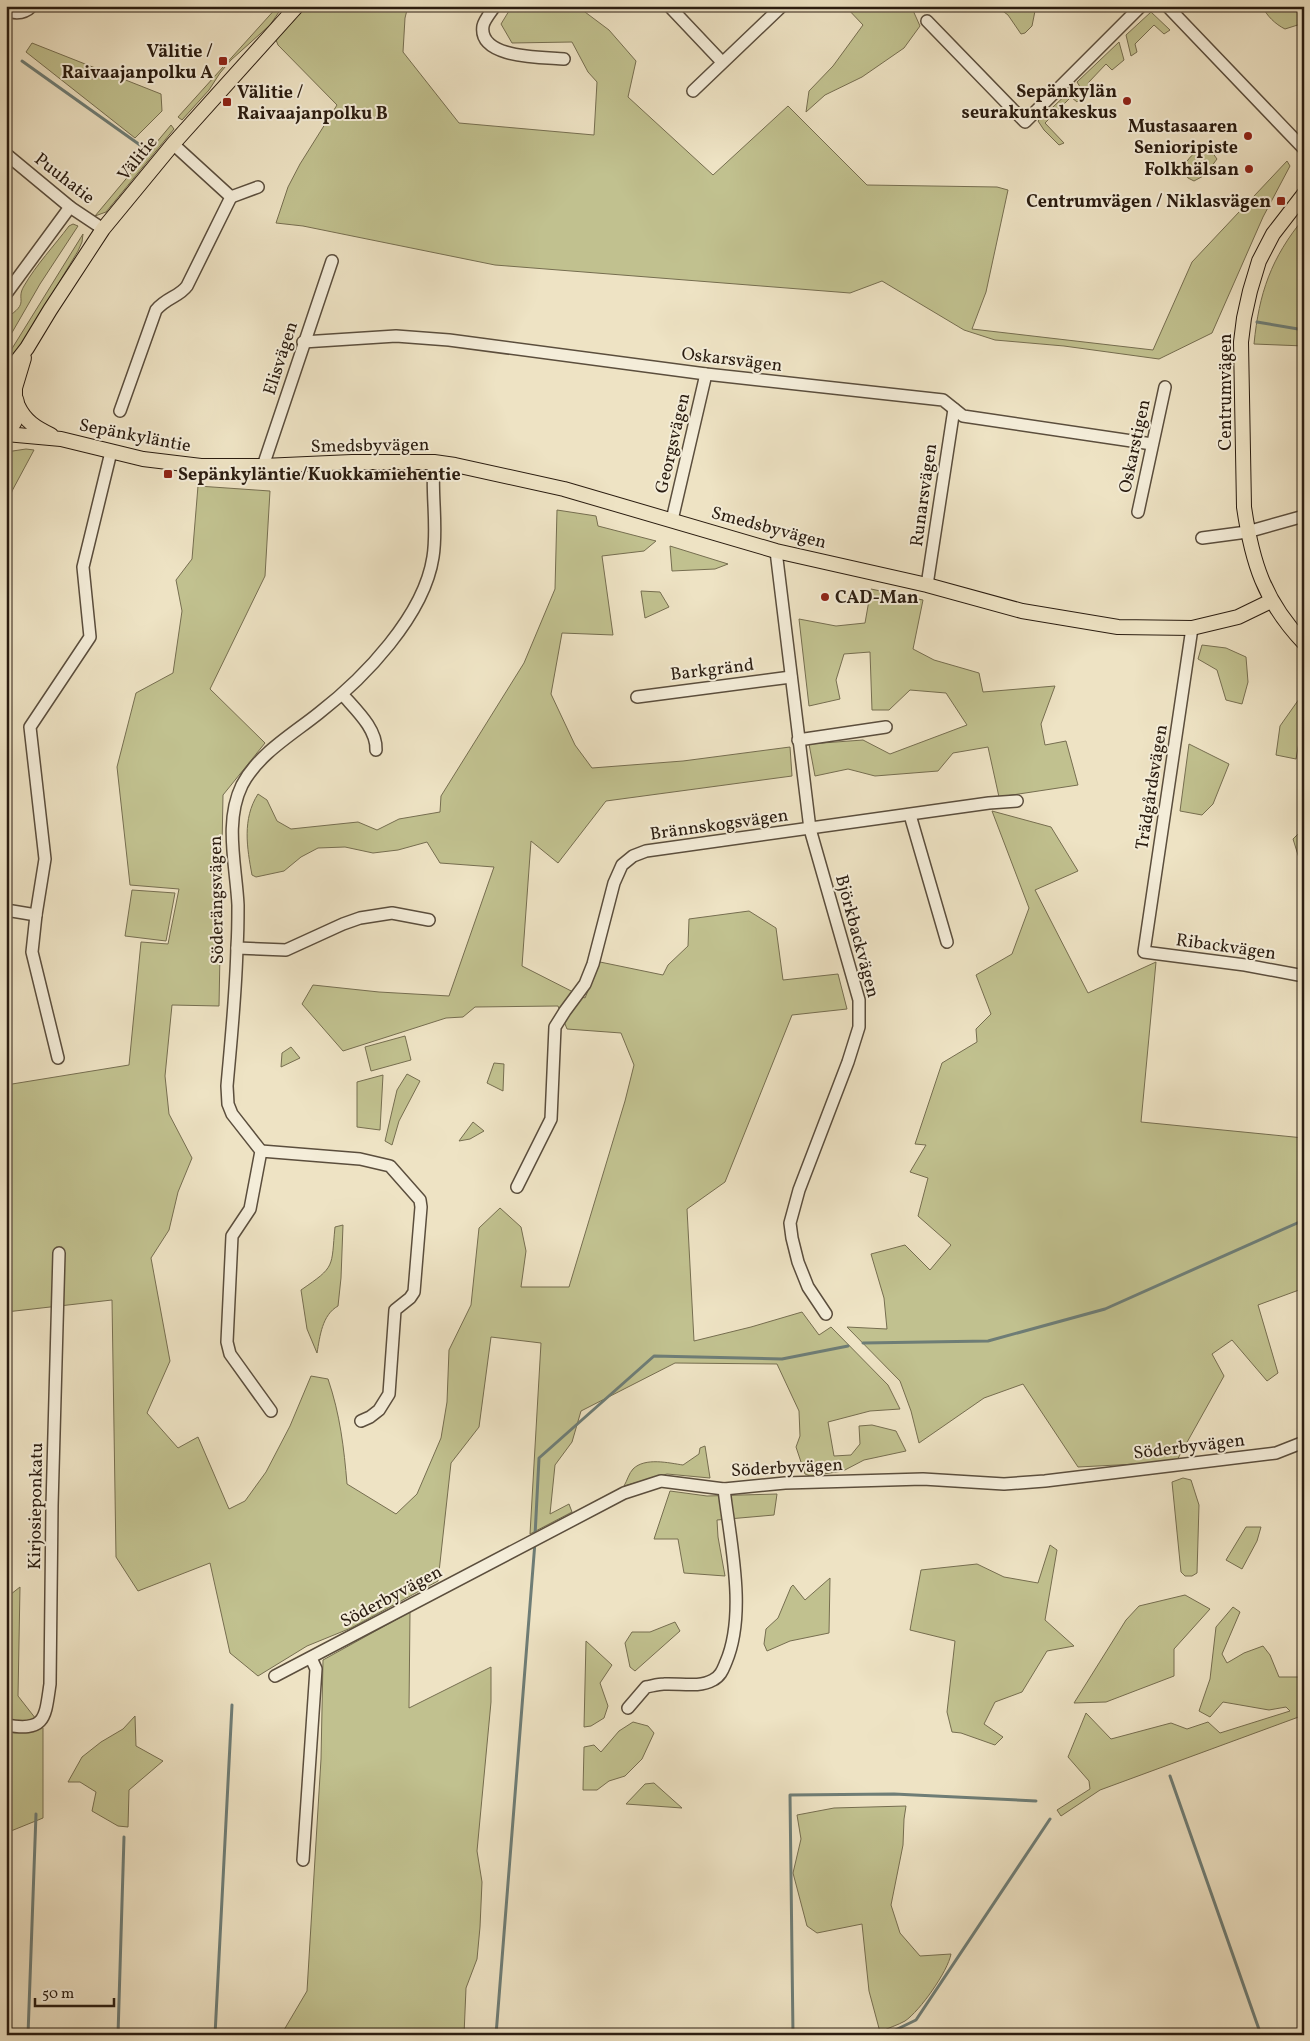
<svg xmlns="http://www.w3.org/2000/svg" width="1310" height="2041" font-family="Vollkorn,serif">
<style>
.green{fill:#c1c18f;stroke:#766e50}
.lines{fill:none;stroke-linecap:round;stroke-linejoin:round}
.stream{stroke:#6e7d76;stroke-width:3}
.minor-casing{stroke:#5b4e3d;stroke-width:14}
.major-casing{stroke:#2a1c10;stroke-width:16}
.minor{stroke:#f4edd9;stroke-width:11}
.major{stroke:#eee3c4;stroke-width:14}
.poi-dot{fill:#8f2418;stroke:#f4edd9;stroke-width:2}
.labels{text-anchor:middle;stroke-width:4;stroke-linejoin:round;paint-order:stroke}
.poi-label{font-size:18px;font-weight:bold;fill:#2a1c10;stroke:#f4edd9;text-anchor:end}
.street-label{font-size:18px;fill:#2a1c10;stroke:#f4edd9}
</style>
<rect width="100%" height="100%" fill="#eee3c4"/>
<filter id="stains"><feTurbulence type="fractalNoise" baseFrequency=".004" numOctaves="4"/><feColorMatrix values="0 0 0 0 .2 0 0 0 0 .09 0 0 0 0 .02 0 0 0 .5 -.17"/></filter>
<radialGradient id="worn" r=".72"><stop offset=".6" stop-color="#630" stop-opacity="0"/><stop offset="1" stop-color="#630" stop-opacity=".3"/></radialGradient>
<!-- green -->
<g class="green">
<path d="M278,6h5l-13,19 -39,35 -11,13 -11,17 -27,30 -4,-3z"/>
<path d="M307,6h101l-3,12 -2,34 56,71 135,12 3,-53 -9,-10 -16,-30 -60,1 -11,-19 11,-18h65l32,24 27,31 -8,36 85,78 75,-69 79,79 130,2 11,3 -22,102 -14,37 181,21 39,-88 95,-101 3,5 -27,51 -51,116 -53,26 -95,-13 -69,-6 -31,-10 -82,-49 -32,12 -355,-28 -192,-39 -27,-3 12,-36 12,-23 37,-59 -59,-60 -2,-5z"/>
<path d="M845,6h66l9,20 -16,22 -42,29 -37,18 -19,17 3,-21 24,-25 30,-41z"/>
<path d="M996,6h40l-4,20 -7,7 -4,1 -13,-19z"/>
<path d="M1262,6h42v17l-19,6c-10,-5 -18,-13 -23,-23z"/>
<path d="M1151,12l19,18 -6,4 -10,-9 -19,19 2,8 -6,4 -5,-21z"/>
<path d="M1119,42l5,18 -12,10 -6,-6 -18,19 5,7h-11l-5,-8z"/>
<path d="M32,43l129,51 1,17 -27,27 -109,-86z"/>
<path d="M1070,91l9,9 -2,2 -6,-5 -26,26 19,20 -5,2 -15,-15 -6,-9z"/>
<path d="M171,125l3,4 -68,83 -11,4z"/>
<path d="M1204,148l8,4 5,7 -12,16 -11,6 -6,-3 -6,-10c6,-8 12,-18 22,-20z"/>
<path d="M1304,218v128l-50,-2c5,-51 17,-86 50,-126z"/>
<path d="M73,224l5,2 -38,58 -34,59v-25c25,-16 9,-17 18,-32 12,-21 30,-40 45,-60z"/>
<path d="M83,234l-1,8 -4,9 -70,116 -2,-6 2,-6z"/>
<path d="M26,449l8,1 -22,41 -6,23v-62z"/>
<path d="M198,486l72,5 -5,85 -55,113 55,54 -42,52 -4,211 -47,-1 -7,71 4,38 23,44 -14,34 -9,38 -18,28 19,103 -23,52 31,35 20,-11 31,72 16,-8 21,-29 24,-46 21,-50 17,3c12,35 16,69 19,105l49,30 21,-20 24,-56 6,-36 2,-52 22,-45 8,-77 21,-20 21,19 5,24 -5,36h48l56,-186 9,-36 -13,-32 -54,-4 -9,-23 -83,1 -12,10 -17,1 -103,33 -41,-47 11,-19 66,7 70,4 45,-129 -54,-4 -13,-21 -29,8 -25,3 -28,-6 -27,1 -17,9 -17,14 -28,6 -4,-2c-5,-27 -10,-56 6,-81l9,6 10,21 14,8 67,-7 19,8 22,-11 41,-7 1,-16 83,-133 31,-74 2,-79 39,6 2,10 58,15 -12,10 -42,5 11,79 -51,-2 -11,61 24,51 17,23 91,-7 107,-14 2,29 -186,25 -48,62 -27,-22 -9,125 63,32 15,-36 63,13 5,-10 20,-19 1,-27 60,-8 27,17 7,52 55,-6 9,35 -55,6 -67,167 -38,27 7,132 57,-14 51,-15 17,23 12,-8 57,58 12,24 -30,2 -42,11 6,34 17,-1 9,-11 -1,-18 13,-1 24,6 10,20 -42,9 -21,11 -33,5 -5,-2 -9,-27 4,-11 -1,-25 -22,-47 -102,-1 -94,48 -9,31 -17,23 -5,49 19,-10 3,8 -42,22 11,-191 -50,-6 -12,90 -28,36 -13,118 -87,47 -44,18 -49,30 -28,-23 -20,-90 -72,28 -22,-34 -4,-257 -106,12v-227l123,-20 12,-123 27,2 11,-55 -49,-4 -13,-118 19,-74 37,-20 9,-62 -6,-31 16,-21z"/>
<path d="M670,546l58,18 -13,5 -43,2z"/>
<path d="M871,589l52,11 -10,49 21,11 45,13 4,19 72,-6 -14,38 4,21 21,-4 12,44 -79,12 -11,-50 -35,6 -15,18 -63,5 -27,-7 -33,7 -6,-32 54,-4 27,14 77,-29 -21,-32 -36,-3 -21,20h-17l-2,-58 -26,2 -8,26 4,19 -31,7 -10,-87 37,7 29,-3z"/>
<path d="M641,591l19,1 9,15 -24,11z"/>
<path d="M1202,645l24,3 20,9 2,25 -6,22 -16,-4 -9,-30 -19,-11z"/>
<path d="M1304,692v22l-8,45 -20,-4 4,-29z"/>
<path d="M1189,744l40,20 -16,40 -11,11 -22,-4z"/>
<path d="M992,811l59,16 27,44 -43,19 53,103 68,-31 -15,160 163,16v168l-5,-16 -41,15 20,68 -11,8 -35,-41 -20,14 12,22 -48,86 -98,5 -55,-83 -39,14 -65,45 -8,-32 -11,-30 -53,-54 40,2 -3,-31 -13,-44 34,-9 25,25 21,-25 -33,-29 10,-38 -18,-6 16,-27 -11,-1 27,-81 35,-21 -1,-13 15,-15 -15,-39 36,-21 17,-46z"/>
<path d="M1304,828v46l-11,-35z"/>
<path d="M132,890l43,3 -9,48 -41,-5z"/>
<path d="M405,1036l6,24 -40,11 -6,-24z"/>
<path d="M291,1047l9,11 -19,9 1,-14z"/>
<path d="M494,1063l10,1 -1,27 -16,-8z"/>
<path d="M407,1074l13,7 -21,40 -7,24 -7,-4 12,-51z"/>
<path d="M383,1075l-3,55 -23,-3v-45z"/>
<path d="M473,1122l11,9 -14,8 -11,2z"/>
<path d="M343,1225l-2,53 -3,28c-16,9 -18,30 -21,47l-10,-24 -6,-39c35,-24 30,-22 34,-63z"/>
<path d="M705,1446l5,32 -43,-4 -43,12c3,-5 5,-13 9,-17 12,-12 36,-6 50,-4l16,-11 1,-6z"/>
<path d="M1183,1478l8,2 8,25 -2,68 -5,3h-7l-4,-4 -9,-90z"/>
<path d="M670,1491l37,5 70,-2 -3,21 -57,5 1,17 7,39 -41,-3 -6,-34h-24z"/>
<path d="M1246,1527h15l-4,14 -15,28 -16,-9z"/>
<path d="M1050,1545l7,5 -12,70 29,26 -27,5 -25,41 -27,10 -11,22 19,13 -8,8 -34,-12 -9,-1 -5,-20 8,-71 -45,-11 11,-60 56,-6 27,13 34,6z"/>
<path d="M830,1578l-1,55 -39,8 -23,10 -3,-7 2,-15 12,-11 13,-31 2,-2 12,15z"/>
<path d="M20,1587l-2,109 25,32v90l-37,15v-235z"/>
<path d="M1185,1595l25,14 -36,40v27l-68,26 -32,1 52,-83 13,-14z"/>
<path d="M1233,1607l7,5 -18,42 5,9 17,-10 19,-7 7,9 9,22h25v38l-204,75 -39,26 -4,-6 33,-21 -1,-8 -21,-24 18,-44 25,26 60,-16 16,6 21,-7 12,11 70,-22 -4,-4 -17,3 -46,-8 -13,15 -11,-6 11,-32 6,-52z"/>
<path d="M410,1612l-1,96 82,-41v35l-14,149 5,31 -2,45 -3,32 -11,29 -2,47h-183l26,-44 14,-232 2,-99z"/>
<path d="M675,1622l5,9 -45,40 -5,-4 -5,-24 7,-11h18z"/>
<path d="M586,1641l26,24 -12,18 8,23 -4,12 -13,8 -7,1z"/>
<path d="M135,1716l1,30 27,15 -34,29 -1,37 -10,-1 -26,-15 4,-19 -16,-10h-12l14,-25 19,-15 22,-13z"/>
<path d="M633,1722l15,4 6,7 -12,26 -17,17 -16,5 -12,9h-14l1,-43 10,-2 7,7 18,-21z"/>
<path d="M654,1783l28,25 -56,-4 19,-20z"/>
<path d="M906,1806l-2,13 -1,26 -12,60 9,28 20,23 31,-2c-3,17 -31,57 -46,67 -7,4 -17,7 -25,11l-11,-41 -7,-67 -45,9 -10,-7 -14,-53 8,-34 -4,-24 37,-7z"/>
</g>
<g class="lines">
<!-- stream -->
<g class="stream">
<path d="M6,49l4,3"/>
<path d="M22,61l118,84"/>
<path d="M1257,322l47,8"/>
<path d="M863,1343l125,-2 117,-32 199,-89"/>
<path d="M535,1536l4,-78 115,-102 128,3 66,-13"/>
<path d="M1170,1776l91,259"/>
<path d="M28,2035l8,-221"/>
<path d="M118,2035l6,-198"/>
<path d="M215,2035l17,-330"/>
<path d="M496,2035l39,-493"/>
<path d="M793,2035l-3,-240 104,-1 142,7"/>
<path d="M885,2035l31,-15 134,-201"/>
</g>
<defs>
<g id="minor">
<path d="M8,6l3,6c9,2 15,0 21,-6"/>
<path d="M495,6c-4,6 -11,14 -12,20 -5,33 60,31 81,33"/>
<path d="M669,6l53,56"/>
<path d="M1167,6l137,143"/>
<path d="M927,21l98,101 116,-116"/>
<path d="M693,91l89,-85"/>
<path d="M6,154l64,53 33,22"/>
<path d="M231,197l27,-10"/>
<path d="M6,294l64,-87"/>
<path d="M303,342l93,-6 53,4 257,34 237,26 20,16 189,28"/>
<path d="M120,411l36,-101c11,-13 23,-13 31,-24l44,-89 -58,-53"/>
<path d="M263,466l69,-205"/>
<path d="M1138,512l27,-125"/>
<path d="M672,520l34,-146"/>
<path d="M1202,538l45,-6 57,-16"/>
<path d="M776,551l34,278 49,171v27l-11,35 -49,128 -9,33 2,15 6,24 10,25 18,27"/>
<path d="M927,585l27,-176"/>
<path d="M1192,628l-48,324 101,13 59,11"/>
<path d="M343,695c13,15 34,34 33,55"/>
<path d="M637,697l154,-20"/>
<path d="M798,740l88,-13"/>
<path d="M910,815l37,127"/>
<path d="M6,910l30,5"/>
<path d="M237,948l49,2 57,-26 17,-6 32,-5 37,7"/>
<path d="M58,1058l-26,-106 4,-37 9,-56 -15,-132 60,-90 -7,-70 28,-115"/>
<path d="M261,1151l99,8 30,7 30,34 1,7 -7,85 -4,6 -15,12 -6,84 -10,16 -9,7 -9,4"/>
<path d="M517,1187l34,-68 4,-92 10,-16 20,-27 8,-20 21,-81 8,-18 11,-9 13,-5 343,-48 28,-2"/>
<path d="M271,1411l-41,-57 -3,-12 5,-106 18,-27 11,-58 -29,-37 -4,-10 -1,-18c4,-46 9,-93 10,-140 1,-13 1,-28 1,-41 -2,-40 -14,-83 4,-120 16,-31 51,-51 77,-72 45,-35 105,-97 114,-156 5,-31 -2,-63 1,-95"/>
<path d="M275,1676l349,-183 37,-12 63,8 61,-6 138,-4 81,5 41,-3 231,-28 28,-11"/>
<path d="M628,1708l18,-21c6,-1 12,-3 18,-3 16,-1 35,4 49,-4 8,-4 10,-11 13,-18 21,-49 4,-121 -2,-173"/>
<path d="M6,1725c40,7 39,-7 44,-41l2,-178 7,-253"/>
<path d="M303,1860l13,-191 -5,-11"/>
</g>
<g id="major">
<path d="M1304,194l-31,40 -14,27 -9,30 -6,27 -3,24 3,165c8,55 20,94 60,136"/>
<path d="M6,375l21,-27 23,-38 53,-81 70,-85 124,-138"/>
<path d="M6,387c16,11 15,33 0,45"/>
<path d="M15,396v-8l9,-30"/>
<path d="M18,406c7,15 18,22 33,29"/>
<path d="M6,434l55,5 82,20 58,7h62l89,-4h82l21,3 109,24 212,62 151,34 95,26 96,16 74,1 46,-11 33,-16"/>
</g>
</defs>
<!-- minor casing -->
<use href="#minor" class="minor-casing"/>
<!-- major casing -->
<use href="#major" class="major-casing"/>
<!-- minor -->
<use href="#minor" class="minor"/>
<!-- major -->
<use href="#major" class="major"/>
</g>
<!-- markers -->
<g class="poi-dot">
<rect x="218" y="56" width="10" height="10" rx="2.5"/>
<circle cx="1127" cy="101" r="5"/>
<rect x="222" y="97" width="10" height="10" rx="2.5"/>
<circle cx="1248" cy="136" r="5"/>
<circle cx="1249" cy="169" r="5"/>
<rect x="1276" y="196" width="10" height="10" rx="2.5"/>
<rect x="163" y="469" width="10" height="10" rx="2.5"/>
<circle cx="825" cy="597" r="5"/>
</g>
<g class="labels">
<!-- poi labels -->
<g class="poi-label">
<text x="213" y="57">Välitie /<tspan x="213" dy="21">Raivaajanpolku A</tspan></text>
<text x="1117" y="97">Sepänkylän<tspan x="1117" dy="21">seurakuntakeskus</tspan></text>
<text x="237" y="98" text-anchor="start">Välitie /<tspan x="237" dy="21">Raivaajanpolku B</tspan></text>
<text x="1238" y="132">Mustasaaren<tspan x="1238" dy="21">Senioripiste</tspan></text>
<text x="1239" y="175">Folkhälsan</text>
<text x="1271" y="207">Centrumvägen / Niklasvägen</text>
<text x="178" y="480" text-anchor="start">Sepänkyläntie/Kuokkamiehentie</text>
<text x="835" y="603" text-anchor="start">CAD-Man</text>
</g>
<!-- street labels -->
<g class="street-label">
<text transform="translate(137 158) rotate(-51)" y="6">Välitie</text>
<text transform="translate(65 178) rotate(38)" y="6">Puuhatie</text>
<text transform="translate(280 358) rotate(-72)" y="6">Elisvägen</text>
<text transform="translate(732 359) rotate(7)" y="6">Oskarsvägen</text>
<text transform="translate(1225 392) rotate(-90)" y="6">Centrumvägen</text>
<text transform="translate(135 435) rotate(11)" y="6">Sepänkyläntie</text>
<text transform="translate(672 443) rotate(-77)" y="6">Georgsvägen</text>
<text transform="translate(370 445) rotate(-1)" y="6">Smedsbyvägen</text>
<text transform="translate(1134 446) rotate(-78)" y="6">Oskarstigen</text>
<text transform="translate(923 495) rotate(-82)" y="6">Runarsvägen</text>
<text transform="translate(769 527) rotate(15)" y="6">Smedsbyvägen</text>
<text transform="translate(712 669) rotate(-7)" y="6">Barkgränd</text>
<text transform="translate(1151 787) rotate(-81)" y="6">Trädgårdsvägen</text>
<text transform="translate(719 824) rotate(-8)" y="6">Brännskogsvägen</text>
<text transform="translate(216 900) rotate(-91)" y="6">Söderängsvägen</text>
<text transform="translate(858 936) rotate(75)" y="6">Björkbackvägen</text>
<text transform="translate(1226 946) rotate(8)" y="6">Ribackvägen</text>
<text transform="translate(1189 1446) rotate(-7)" y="6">Söderbyvägen</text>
<text transform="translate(787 1467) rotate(-3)" y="6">Söderbyvägen</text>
<text transform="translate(35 1506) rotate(-89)" y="6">Kirjosieponkatu</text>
<text transform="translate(391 1596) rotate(-28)" y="6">Söderbyvägen</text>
</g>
</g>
<!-- margin -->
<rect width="1310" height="2041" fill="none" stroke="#eee3c4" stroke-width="25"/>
<rect x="8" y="8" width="1295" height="2026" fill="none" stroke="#2a1c10" stroke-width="2.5"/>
<rect x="12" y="12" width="1285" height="2016" fill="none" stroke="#2a1c10"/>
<!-- scale -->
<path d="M35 1998v8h79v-8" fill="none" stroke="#2a1c10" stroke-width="2.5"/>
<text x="42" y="1998" font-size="15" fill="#2a1c10" stroke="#f4edd9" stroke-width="4" paint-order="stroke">50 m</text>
<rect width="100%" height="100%" filter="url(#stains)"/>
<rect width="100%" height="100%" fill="url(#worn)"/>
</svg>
